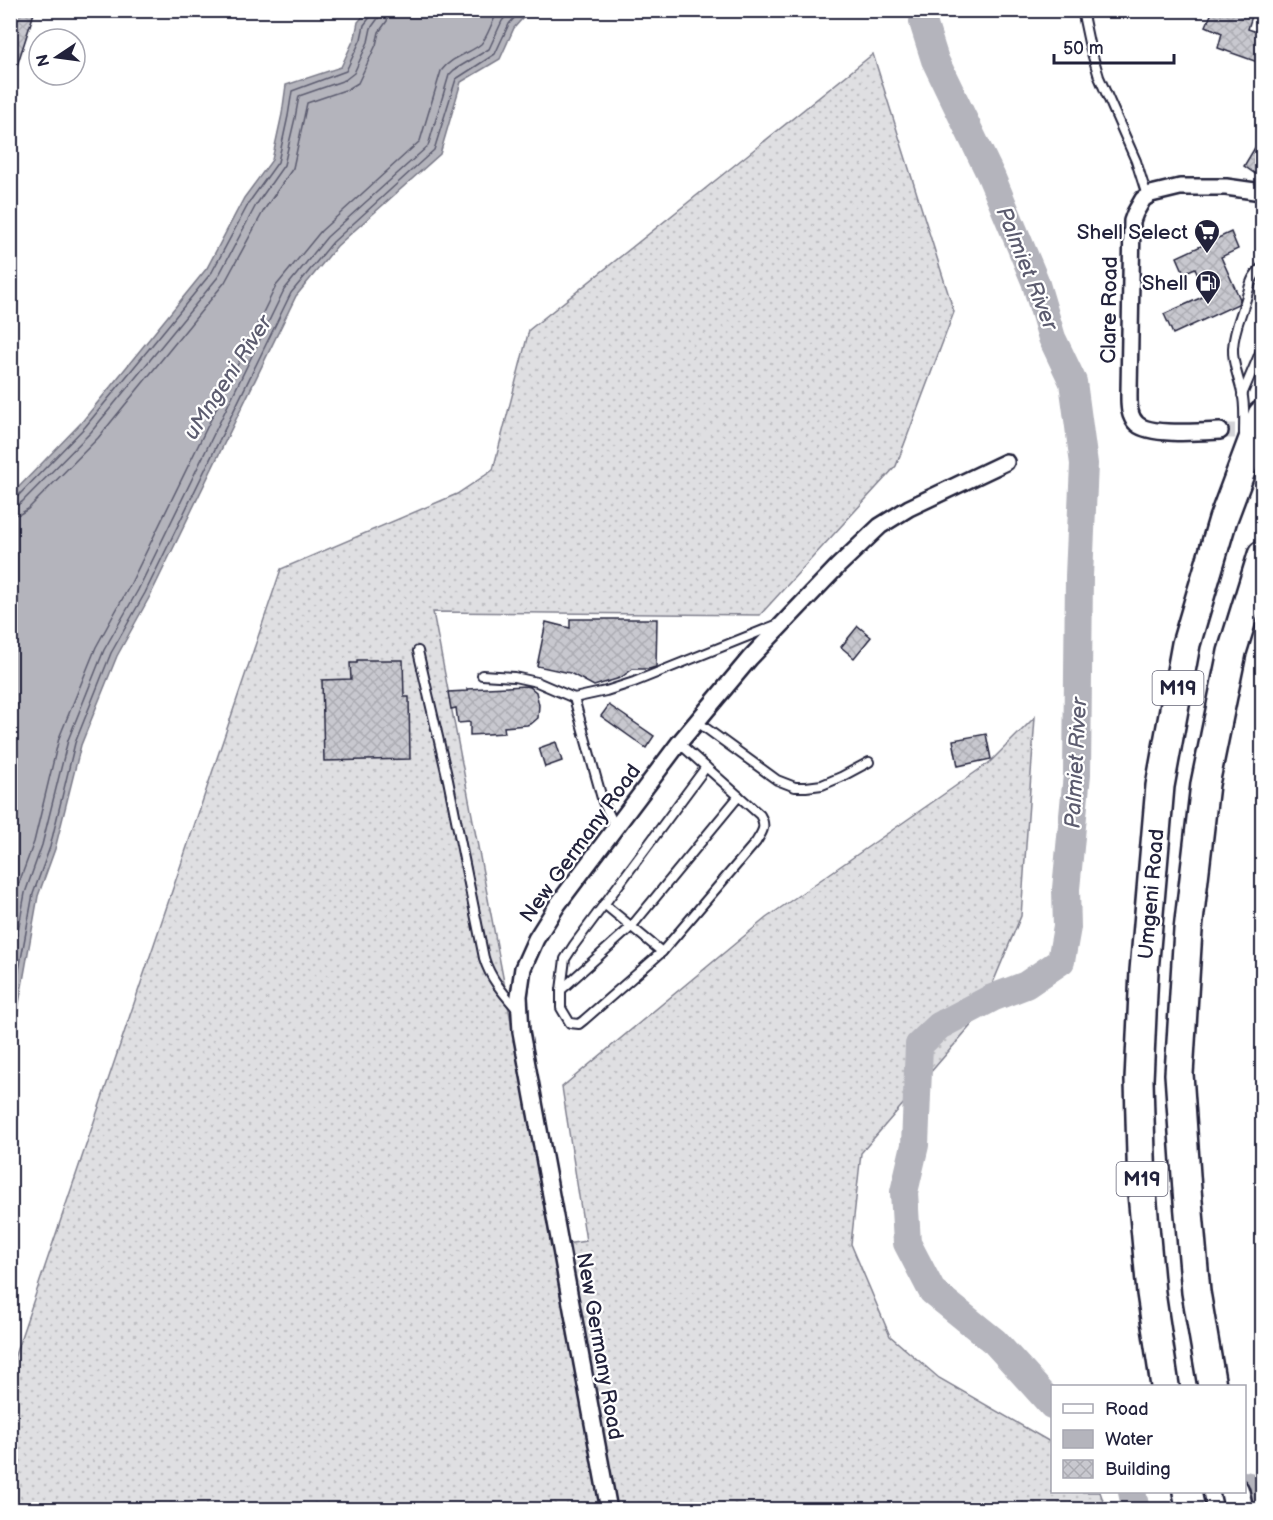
<svg xmlns="http://www.w3.org/2000/svg" width="1273" height="1520" font-family="'Balsamiq Sans',sans-serif">
<style>
.grass{fill:url(#grass-dots);stroke:#80808e;stroke-width:1.5}
.water{fill:#b4b4bc;stroke:#7a7a88;stroke-width:1.5}
.lines{fill:none;stroke-linecap:round;stroke-linejoin:round}
.shore{stroke:#5c5c6f;stroke-width:1.5}
.river{stroke:#b4b4bc;stroke-width:28}
.building{fill:url(#building-cross-hatch);stroke:#22223b;stroke-width:1.5}
.street-tunnel{stroke:#d3d3d8;stroke-width:15;stroke-dasharray:15 8;stroke-linecap:butt}
.lane-casing{stroke:#22223b;stroke-width:12}
.street-casing{stroke:#22223b;stroke-width:20}
.highway-casing{stroke:#22223b;stroke-width:32}
.lane{stroke:#fff;stroke-width:8}
.street{stroke:#fff;stroke-width:15}
.highway{stroke:#fff;stroke-width:27}
.labels{text-anchor:middle;stroke-width:4.5;stroke-linejoin:round;paint-order:stroke}
.shield{fill:#fff;stroke:#646476;stroke-width:1.5}
.shield-label{font-size:20px;font-weight:bold;fill:#22223b}
.poi-label{font-size:21px;fill:#22223b;stroke:#fff;text-anchor:end}
.street-label{font-size:21px;fill:#22223b;stroke:#fff}
.water-label{font-size:22px;font-style:italic;fill:#5c5c6f;stroke:#fff}
</style>
<defs>
<pattern id="grass-dots" width="8" height="8" patternUnits="userSpaceOnUse" patternTransform="scale(1.5)"><rect width="8" height="8" fill="#dfdfe2"/><path d="M2 2h.1M6 6h.1" fill="none" stroke="#bfbfc3" stroke-width="1.8" stroke-linecap="round"/></pattern>
<pattern id="building-cross-hatch" width="8" height="8" patternUnits="userSpaceOnUse" patternTransform="scale(1.5)"><rect width="8" height="8" fill="#c8c8cf"/><path d="M0 0l8 8M0 8l8-8" fill="none" stroke="#acacb3"/></pattern>
</defs>
<rect width="100%" height="100%" fill="#fff"/>
<filter id="ink" filterUnits="userSpaceOnUse"><feTurbulence type="fractalNoise" baseFrequency=".0167" numOctaves="2"/><feDisplacementMap in="SourceGraphic" scale="12" xChannelSelector="R" yChannelSelector="G"/><feConvolveMatrix kernelMatrix="1 2 1 2 8 2 1 2 1" color-interpolation-filters="sRGB"/></filter>
<g filter="url(#ink)">
<!-- grass -->
<path class="grass" d="M873,54l81,258 -58,154 -136,149 -327,-3 70,365 48,269 35,-5 -24,-154 204,-169 224,-156 45,-45 -14,199 -42,100 -118,137 -10,91 39,92 49,42 113,65v49h48l6,17 -1095,1v-143l270,-798 176,-75 36,-24 36,-140z"/>
<!-- water -->
<path class="water" d="M368,11h161l-15,17 -14,31 -39,23 -21,72 -103,92 -41,50 -146,300 -33,60 -36,89 -26,104 -17,47 -26,147v48l-1,5v-601l70,-72 126,-155 37,-70 28,-38 10,-46 4,-29 55,-18 14,-30 3,-15z"/>
<g class="lines">
<!-- shore -->
<g class="shore">
<path d="M10,499l7,-2 68,-70 127,-155 38,-71 28,-39 10,-46 4,-25 54,-20 15,-32 3,-14 7,-9 1,-6"/>
<path d="M10,506l7,-1 5,-3 69,-70 127,-155 38,-72 28,-40 11,-47 4,-22 46,-16 9,-7 14,-31 3,-14 8,-11v-7"/>
<path d="M10,515l10,-1 8,-5 70,-71 127,-156 39,-72 29,-42 14,-65 41,-14 10,-6 18,-38 3,-13 8,-11 2,-11"/>
<path d="M10,925l6,-34 18,-49 25,-104 37,-91 34,-62 146,-299 45,-55 99,-90 21,-70c10,-14 28,-17 40,-27 7,-7 11,-24 18,-34"/>
<path d="M10,976l15,-83 17,-48 26,-105 36,-90 34,-60 146,-300 43,-53 101,-91 21,-71 5,-5 35,-21 13,-28 9,-11"/>
<path d="M10,1019l23,-125 17,-47 25,-104 36,-90 34,-60 146,-300 42,-51 101,-92 22,-71 39,-25 14,-30 12,-14"/>
</g>
<!-- river -->
<g class="river">
<path d="M926,10l-3,12 12,38 56,116 44,105 17,57 21,44 11,82 -5,112 -2,198 -11,115 1,38 -6,34 -35,24 -34,13 -53,28 -20,19 -4,100 -11,47 3,51 25,48 63,51 57,63"/>
<path d="M1244,1485l13,3 5,5"/>
<path d="M1132,1492l4,18"/>
</g>
</g>
<!-- building -->
<g class="building">
<path d="M10,10h25l-22,68h-3z"/>
<path d="M1213,10h36l-1,4 4,2 -4,13 15,5v30l-45,-16 4,-15 -16,-7z"/>
<path d="M1263,134v40l-5,-2 -1,3 -13,-9z"/>
<path d="M1231,232l7,17 -17,8 19,42 -2,5 -65,30 -9,-20 43,-19 -12,-27 -11,5 -7,-16z"/>
<path d="M570,619h87l-1,48 -7,2h-16l-13,9 -26,8 -24,-13 -33,-7 9,-44 24,6z"/>
<path d="M858,626l13,11 -17,21 -13,-11z"/>
<path d="M357,660h46l1,37h5l1,62 -86,2 -2,-81 29,-1 -1,-16h7z"/>
<path d="M526,686l4,1 6,5 3,13 -1,13 -6,5 -5,2 -23,2 1,6 -35,2v-13l-12,1 -2,-15 -5,1 -3,-17 19,-1v-2z"/>
<path d="M609,705l45,31 -8,12 -45,-32z"/>
<path d="M986,734l5,25 -33,7 -5,-26z"/>
<path d="M556,742l6,19 -17,6 -6,-19z"/>
</g>
<g class="lines">
<!-- street-tunnel -->
<path class="street-tunnel" d="M1220,431h40"/>
<defs>
<g id="lane">
<path d="M1082,10l7,33 10,34 37,84 11,35"/>
<path d="M1242,395l20,-47"/>
<path d="M1244,434c0,-13 1,-24 -1,-37 -3,-17 -11,-32 -10,-49 1,-19 8,-32 13,-49 5,-16 4,-20 16,-32"/>
<path d="M418,651l30,129 36,178c6,20 19,35 33,51"/>
<path d="M482,675l32,2 23,5 37,16 29,104 13,26"/>
<path d="M574,698l32,-7 28,-9 142,-57"/>
<path d="M696,721l81,59 18,7h11l16,-2 19,-8 28,-15"/>
<path d="M679,743l81,72c7,12 2,17 -4,27l-94,110 -78,68 -5,4 -9,-1 -9,-15v-18l70,-63 108,-131"/>
<path d="M604,904l58,48"/>
<path d="M561,990l4,-31 9,-14 132,-178"/>
</g>
<g id="street">
<path d="M1220,431c-19,1 -70,5 -83,-7 -9,-8 -8,-21 -8,-32l3,-171 3,-8 8,-14 8,-5 29,-7h46l36,5"/>
<path d="M609,1510l-88,-478 -2,-36 4,-28 13,-29 22,-35 121,-161 71,-85 88,-92 42,-40 29,-18 97,-46"/>
</g>
<g id="highway">
<path d="M1165,1386l-14,-93 -9,-100 -3,-113 5,-109 16,-185 26,-142 37,-125 39,-104"/>
<path d="M1212,1386l-16,-94 -9,-102 -8,-116 9,-144 17,-146 27,-132 30,-97"/>
<path d="M1187,1492l4,18"/>
<path d="M1235,1492l4,18"/>
</g>
</defs>
<!-- lane casing -->
<use href="#lane" class="lane-casing"/>
<!-- street casing -->
<use href="#street" class="street-casing"/>
<!-- highway casing -->
<use href="#highway" class="highway-casing"/>
<!-- lane -->
<use href="#lane" class="lane"/>
<!-- street -->
<use href="#street" class="street"/>
<!-- highway -->
<use href="#highway" class="highway"/>
</g>
</g>
<!-- icons -->
<defs>
<symbol id="supermarket-pin" viewBox="-11 -11 22 30"><path d="M0 17L-7.5 6A9.5 9.5 0 1 1 7.5 6Z" fill="#22223b" stroke="#fff"/><path d="M-6-5.5h2.5l.6 2H6L4.5 2H-2.5L-4.4-4H-6ZM-1.5 3.2a1.3 1.3 0 1 0 .1 0ZM3 3.2a1.3 1.3 0 1 0 .1 0Z" fill="#fff"/></symbol>
<symbol id="fuel-pin" viewBox="-11 -11 22 30"><path d="M0 17L-7.5 6A9.5 9.5 0 1 1 7.5 6Z" fill="#22223b" stroke="#fff"/><path d="M-5.5-6h7V0h2V4h1.3V-2.5L3-4.5l.8-.8L6-3V5H2.5V1h-1V6h-7ZM-4.2-4.7v3.2H.2V-4.7Z" fill="#fff"/></symbol>
</defs>
<g fill-rule="evenodd">
<use href="#supermarket-pin" x="1192" y="217" width="30" height="40"/>
<use href="#fuel-pin" x="1193" y="268" width="30" height="40"/>
</g>
<g class="labels">
<!-- shield labels -->
<g class="shield">
<rect x="1152.5" y="671" width="51" height="34" rx="4.5"/>
<rect x="1116.5" y="1162" width="51" height="34" rx="4.5"/>
</g>
<g class="shield-label">
<text x="1178" y="695">M19</text>
<text x="1142" y="1186">M19</text>
</g>
<!-- poi labels -->
<g class="poi-label">
<text x="1188" y="239">Shell Select</text>
<text x="1188" y="290">Shell</text>
</g>
<!-- street labels -->
<g class="street-label">
<text transform="translate(1109 310) rotate(-89)" y="7">Clare Road</text>
<text transform="translate(580 843) rotate(-54)" y="7">New Germany Road</text>
<text transform="translate(1151 894) rotate(-85)" y="7">Umgeni Road</text>
<text transform="translate(600 1346) rotate(80)" y="7">New Germany Road</text>
</g>
<!-- water labels -->
<g class="water-label">
<text transform="translate(1028 268) rotate(68)" y="8">Palmiet River</text>
<text transform="translate(227 377) rotate(-57)" y="8">uMngeni River</text>
<text transform="translate(1075 763) rotate(-87)" y="8">Palmiet River</text>
</g>
</g>
<!-- margin -->
<rect width="1273" height="1520" fill="none" stroke="#fff" stroke-width="36"/>
<rect x="18" y="18" width="1237" height="1484" fill="none" stroke="#22223b" stroke-width="2" filter="url(#ink)"/>
<!-- legend -->
<rect x="1051" y="1385" width="195" height="108" fill="#ffffff" stroke="#a7a7b1" stroke-width="1.5"/>
<rect x="1063" y="1404" width="30" height="9" fill="#ffffff" stroke="#a7a7b1" stroke-width="1.5"/>
<text x="1105" y="1415" font-size="18" fill="#22223b">Road</text>
<rect x="1063" y="1430" width="30" height="18" fill="#b4b4bc" stroke="#a7a7b1" stroke-width="1.5"/>
<text x="1105" y="1445" font-size="18" fill="#22223b">Water</text>
<rect x="1063" y="1460" width="30" height="18" fill="url(#building-cross-hatch)" stroke="#a7a7b1" stroke-width="1.5"/>
<text x="1105" y="1475" font-size="18" fill="#22223b">Building</text>
<!-- north arrow -->
<g transform="translate(57 57) rotate(257)"><circle r="28" fill="#ffffff" stroke="#a7a7b1" stroke-width="1.5"/>
<path d="M0-4.5L10 22L0 15L-10 22Z" fill="#22223b"/>
<text y="-9" font-size="16" font-weight="bold" text-anchor="middle" fill="#22223b">N</text>
</g>
<!-- scale -->
<path d="M1054 54v9h120v-9" fill="none" stroke="#22223b" stroke-width="3"/>
<text x="1063" y="54" font-size="18" fill="#22223b" stroke="#ffffff" stroke-width="4.5" paint-order="stroke">50 m</text>
</svg>
